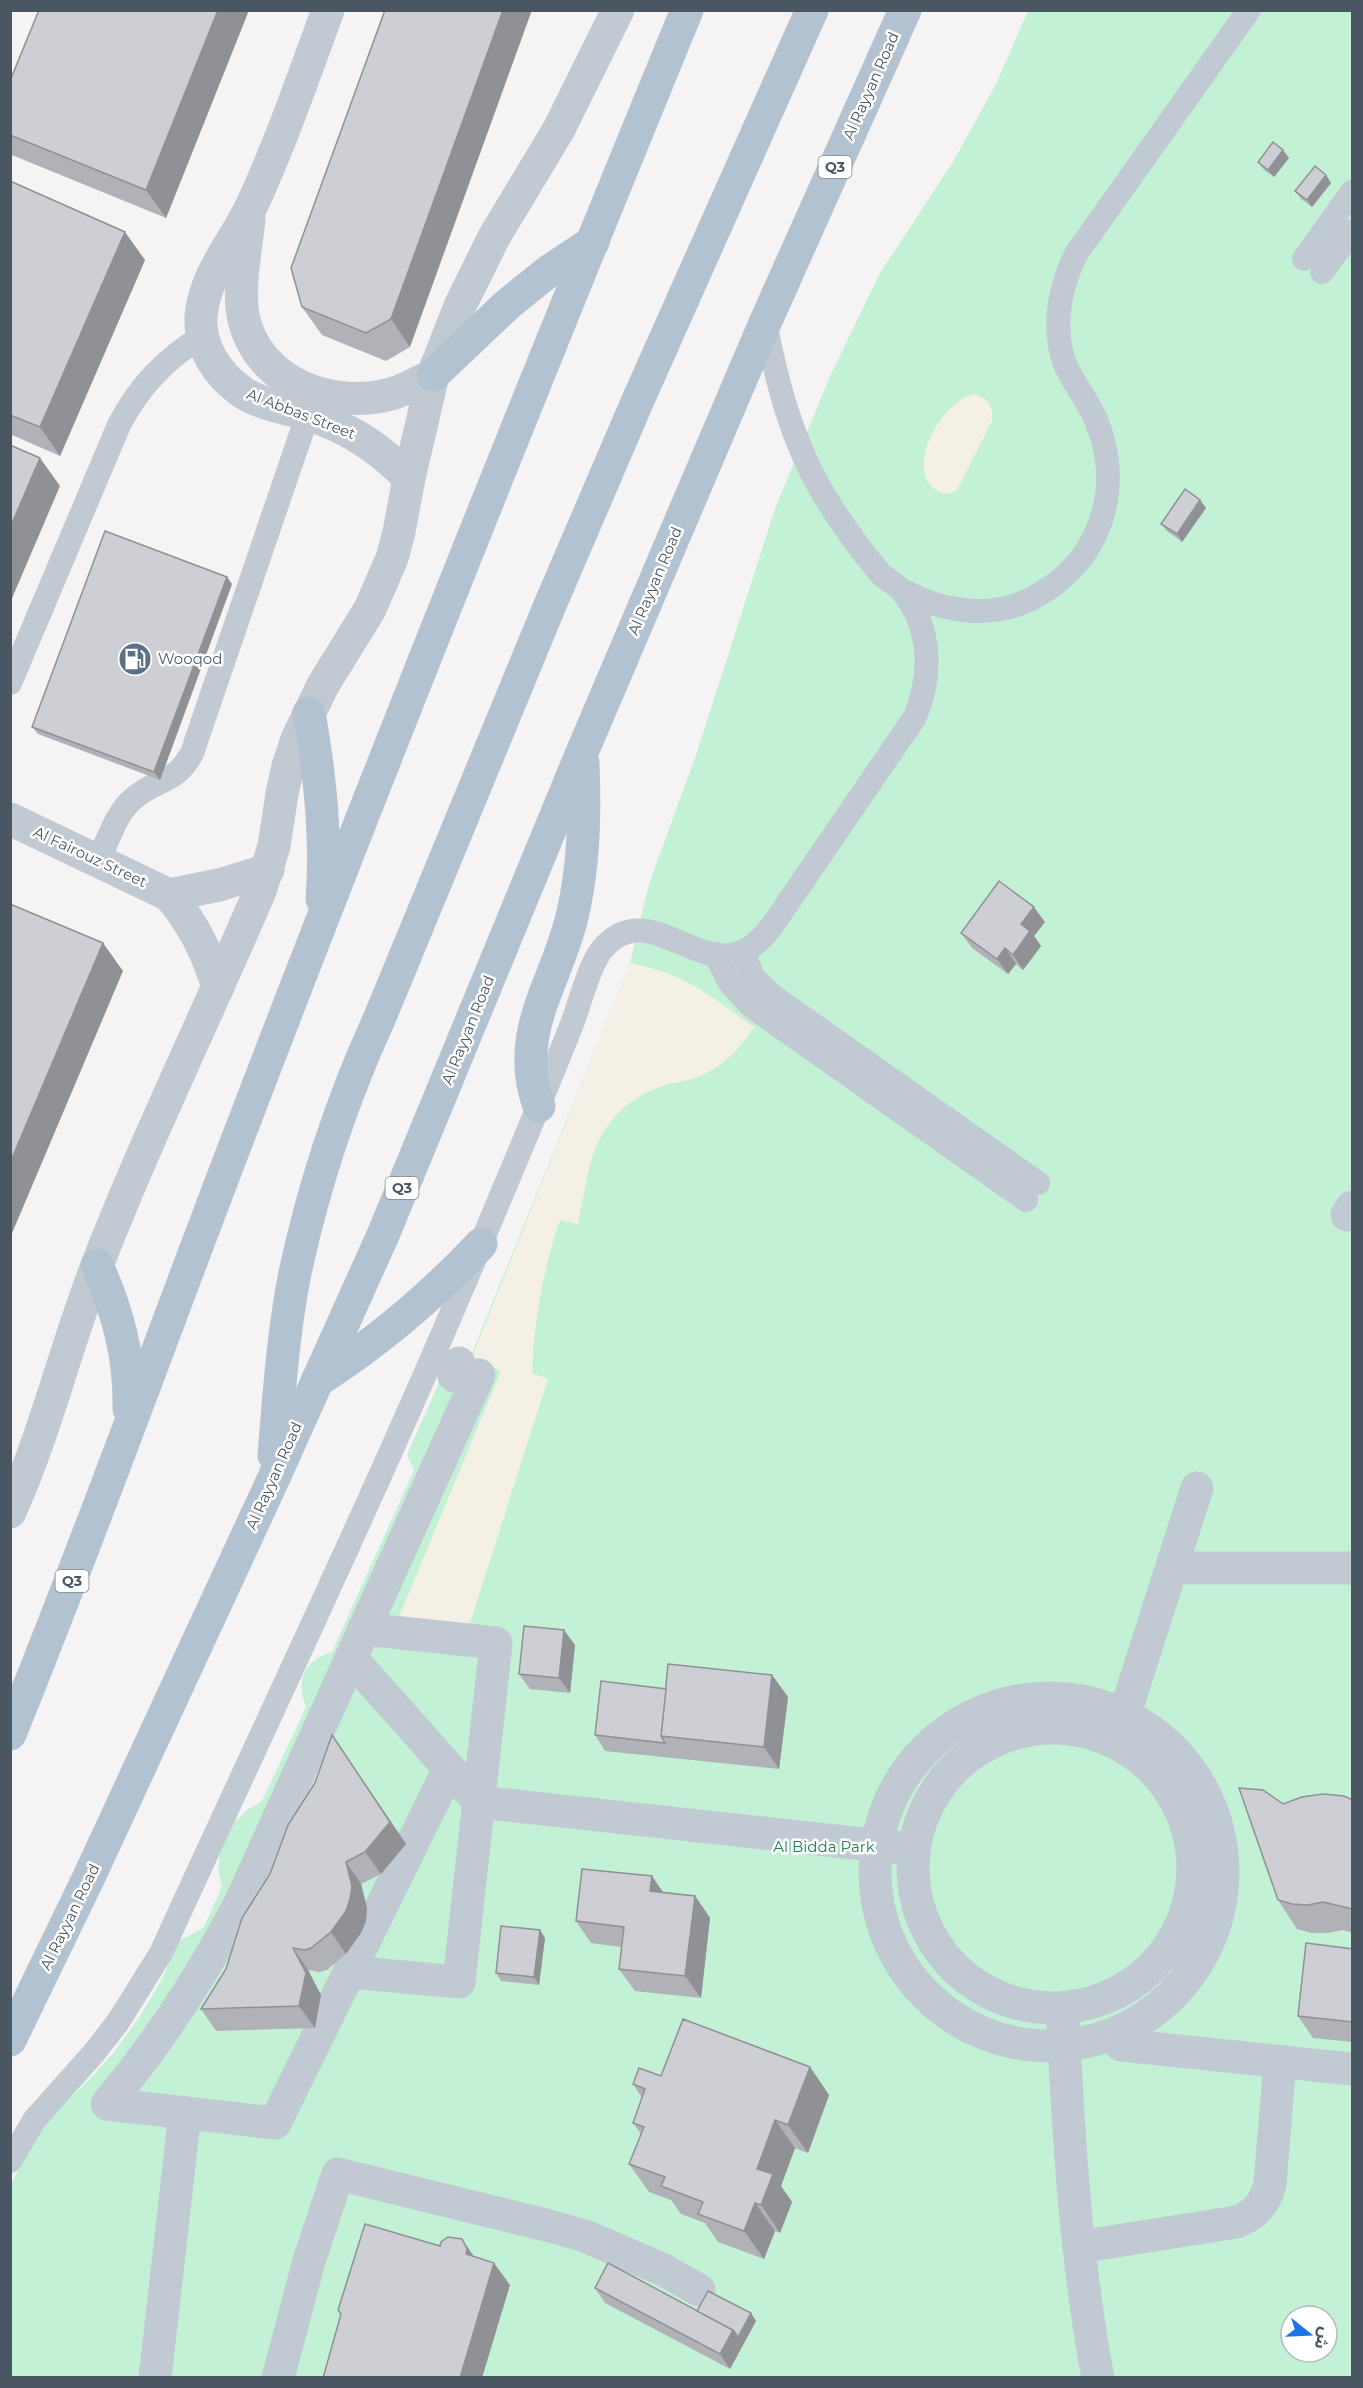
<svg xmlns="http://www.w3.org/2000/svg" width="1363" height="2388" font-family="Montserrat,'Noto Sans Arabic',sans-serif">
<style>
.green{fill:#c3f1d5;fill-rule:evenodd}
.sand{fill:#f5f0e5}
.lines{fill:none;stroke-linecap:round;stroke-linejoin:round}
.service{stroke:#c1cad2;stroke-width:24}
.pedestrian{stroke:#c1cad2;stroke-width:33}
.minor{stroke:#c1cad2;stroke-width:33}
.primary{stroke:#b3c2d1;stroke-width:33}
.wall{fill:#b0b2b7}
.shaded-wall{fill:#909195}
.building{fill:#cdcfd5;stroke:#909195;stroke-width:1.5}
.labels{text-anchor:middle;stroke-width:5;stroke-linejoin:round;paint-order:stroke}
.shield{fill:#fff;stroke:#808990;stroke-width:1.5}
.shield-label{font-size:14px;font-weight:bold;fill:#4a5661}
.street-label{font-size:15px;fill:#4a5661;stroke:#fff}
.service-label{font-size:15px;fill:#4e5e75;stroke:#fff;text-anchor:start}
.park-label{font-size:15px;fill:#17864f;stroke:#fff}
</style>
<rect width="100%" height="100%" fill="#f5f3f3"/>
<!-- green -->
<path class="green" d="M1028,11h324v2366h-1341l-1,-191 28,-53 17,-21 31,-29 29,-32 25,-35 22,-37 17,-38 25,-14 18,-40 -4,-17 2,-17 6,-17 9,-14 12,-12 15,-9 44,-94c-11,-27 -2,-47 26,-55l82,-182 -7,-15 41,-93 20,1 162,-400 19,-79 47,-129 80,-249 55,-132 49,-101 73,-111 43,-78zM1291,2316h36v36h-36z"/>
<!-- sand -->
<g class="sand">
<path d="M975,394c13,5 19,12 17,27l-35,69c-7,5 -14,5 -21,0 -33,-22 8,-92 39,-96z"/>
<path d="M630,963c54,10 82,34 124,64 -13,20 -28,37 -50,47 -11,6 -23,7 -35,10 -31,9 -55,27 -70,56 -12,23 -15,58 -21,84l-18,-4c-17,51 -26,99 -28,153l16,6 -79,247 -70,-9 102,-246 -29,-14z"/>
</g>
<g class="lines">
<!-- service -->
<g class="service">
<path d="M1304,259l48,-67"/>
<path d="M1322,272l30,-41"/>
<path d="M902,590c41,22 88,30 131,8 67,-35 92,-109 63,-178 -10,-24 -29,-43 -35,-69 -7,-34 0,-66 15,-97l173,-244"/>
<path d="M10,683l109,-258c20,-39 47,-66 83,-89"/>
<path d="M98,861c10,-20 18,-48 35,-62 23,-21 42,-14 59,-46l121,-354"/>
<path d="M742,952l12,26 20,19 264,186"/>
<path d="M715,954l15,29 21,23 275,194"/>
<path d="M10,2161l25,-42 58,-65 25,-32 43,-69c110,-241 225,-481 327,-726 28,-67 57,-135 84,-203 8,-21 18,-62 32,-77 40,-44 84,14 127,8 18,-3 30,-15 41,-29l143,-209c17,-41 17,-88 -12,-125 -6,-8 -17,-12 -24,-20 -21,-25 -41,-53 -58,-82 -30,-52 -44,-108 -56,-167"/>
</g>
<!-- pedestrian -->
<g class="pedestrian">
<path d="M1347,1215l5,-8"/>
<path d="M1172,1568h180"/>
<path d="M351,1658l128,144 421,46"/>
<circle cx="1049" cy="1872" r="174"/>
<circle cx="1053" cy="1868" r="140"/>
<path d="M1118,1735l79,-247"/>
<path d="M449,1769l-174,354 -168,-19c54,-64 98,-133 136,-207l236,-522 -25,1 5,-13"/>
<path d="M349,1972l110,10 37,-339 -132,-14"/>
<path d="M1063,2024c6,119 13,237 35,354"/>
<path d="M1117,2032l4,13 231,24"/>
<path d="M1079,2247l157,-25c18,-6 29,-18 34,-38l10,-122"/>
<path d="M155,2378l30,-265"/>
<path d="M278,2378l31,-117 29,-87 212,52 35,10 79,34 35,20"/>
</g>
<!-- minor -->
<g class="minor">
<path d="M328,10c-24,66 -47,132 -76,195 -17,37 -47,68 -51,111 -2,31 16,58 41,76 18,12 43,16 64,22 42,13 72,33 103,64"/>
<path d="M249,219c-3,29 -11,68 -6,96 13,67 87,95 148,79 15,-4 28,-12 42,-19"/>
<path d="M10,819l159,76c24,28 38,57 49,92"/>
<path d="M169,895l50,-10 49,-15"/>
<path d="M10,1512c36,-80 56,-167 88,-249 49,-126 109,-248 162,-372l14,-45 8,-52 6,-28 9,-27 26,-54 47,-76 22,-51 7,-26 10,-54 24,-103 27,-69 34,-69 65,-108 59,-119"/>
</g>
<!-- primary -->
<g class="primary">
<path d="M433,375l75,-71 41,-33 44,-29"/>
<path d="M309,713c11,61 18,123 13,186"/>
<path d="M539,1106c-26,-73 16,-120 33,-189 12,-51 13,-101 11,-154"/>
<path d="M97,1265c21,47 33,92 32,144"/>
<path d="M317,1381c61,-39 114,-84 164,-137"/>
<path d="M274,1455c5,-60 9,-122 21,-182 19,-89 47,-173 85,-256l170,-412 88,-205 174,-390"/>
<path d="M10,1734c83,-204 157,-412 236,-617 142,-371 290,-739 441,-1107"/>
<path d="M10,2040l78,-161 183,-395 112,-249 200,-485 182,-427 140,-313"/>
</g>
</g>
<!-- wall -->
<g class="wall">
<path d="M39,10h210l-83,208 -154,-63 -2,-1v-73z"/>
<path d="M385,10l25,337 -24,14 -64,-26 -20,-28z"/>
<path d="M1289,158l-15,19 -10,-7 -6,-8z"/>
<path d="M1326,175l5,8 -19,24 -11,-8 -6,-8z"/>
<path d="M10,181l135,79 -85,196 -50,-22z"/>
<path d="M1206,508l-24,34 -15,-11 -6,-7z"/>
<path d="M232,584l-72,196 -122,-46 -6,-7z"/>
<path d="M1045,922l-11,14 7,10 -18,24 -7,-6 -8,10 -36,-26 -11,-15z"/>
<path d="M575,1645l-5,48 -40,-4 -11,-15z"/>
<path d="M772,1675l16,22 -9,72 -174,-18 -10,-16 71,-46z"/>
<path d="M332,1735l74,109 -25,30 -20,10 6,24 -1,13 -5,12 -15,21 -19,16 -7,2 -12,-2 13,25 -6,33 -99,3 -15,-22 25,-40 44,-95 45,-91z"/>
<path d="M1353,1800v133l-10,-3 -16,3h-15l-15,-4 -19,-29 5,-96z"/>
<path d="M663,1892l32,4 15,22 -9,80 -66,-7 -16,-22 2,-22 -30,-4 -15,-22z"/>
<path d="M540,1930l5,8 -6,47 -38,-4 -5,-8z"/>
<path d="M1353,1949v93l-40,-4 -15,-22z"/>
<path d="M810,2067l19,28 -21,58 -13,-5 -14,38 11,16 -12,31 -5,-2 -11,28 -46,-17 -13,-19 -24,-9 -10,-14 -22,-8 -20,-28 12,-30 -8,-11 9,-25 -9,-14 28,-8z"/>
<path d="M595,2288l102,23 59,10 -26,48 -125,-66z"/>
</g>
<!-- shaded-wall -->
<g class="shaded-wall">
<path d="M218,10h31l-83,208 -20,-28z"/>
<path d="M503,10h29l-122,337 -19,-28z"/>
<path d="M1283,150l6,8 -15,19 -6,-7z"/>
<path d="M1326,175l5,8 -19,24 -5,-7z"/>
<path d="M125,232l20,28 -85,196 -20,-29z"/>
<path d="M40,458l20,28 -50,117v-75z"/>
<path d="M1200,500l6,8 -24,34 -5,-8z"/>
<path d="M227,577l5,7 -72,196 -6,-8z"/>
<path d="M1034,907l11,15 -11,14 7,10 -18,24 -10,-15 8,-31z"/>
<path d="M103,943l20,28 -113,267v-75z"/>
<path d="M1005,948l11,16 -8,10 -11,-15z"/>
<path d="M564,1630l11,15 -5,48 -11,-15z"/>
<path d="M772,1675l16,22 -9,72 -15,-22z"/>
<path d="M332,1735l74,109 -25,30 -16,-22z"/>
<path d="M346,1862l15,22 6,24 -1,13 -5,12 -15,21 -15,-22z"/>
<path d="M652,1876l15,22 -17,-7z"/>
<path d="M695,1896l15,22 -9,80 -16,-22z"/>
<path d="M540,1930l5,8 -6,47 -5,-8z"/>
<path d="M293,1948l15,22 13,25 -6,33 -16,-22z"/>
<path d="M810,2067l19,28 -21,58 -20,-28z"/>
<path d="M775,2120l20,28 -14,38 11,16 -12,31 -19,-28 -4,-36z"/>
<path d="M755,2203l20,28 -11,28 -20,-28z"/>
<path d="M462,2239l15,22 -11,-7z"/>
<path d="M494,2263l16,22 -28,93h-22z"/>
<path d="M751,2313l5,8 -26,48 -10,-15 13,-24z"/>
</g>
<!-- building -->
<g class="building">
<path d="M39,10h179l-72,180 -136,-55v-54z"/>
<path d="M385,10h118l-112,309 -25,14 -64,-26 -11,-39z"/>
<path d="M1273,142l10,8 -15,20 -10,-8z"/>
<path d="M1315,166l11,9 -19,25 -12,-9z"/>
<path d="M10,181l115,51 -85,195 -30,-12z"/>
<path d="M10,445l30,13 -30,70z"/>
<path d="M1185,489l15,11 -23,34 -16,-10z"/>
<path d="M105,531l122,46 -73,195 -122,-45z"/>
<path d="M999,881l35,26 -13,17 9,7 -17,24 -8,-7 -8,11 -36,-26z"/>
<path d="M10,904l93,39 -93,220z"/>
<path d="M524,1626l40,4 -5,48 -40,-4z"/>
<path d="M668,1664l104,11 -8,72 -103,-11z"/>
<path d="M601,1681l65,8 -5,47 4,7 -70,-8z"/>
<path d="M332,1735l58,87 -25,30 -19,10 6,24 -2,13 -4,12 -15,21 -20,16 -6,2 -12,-2 13,25 -7,33 -98,3 25,-40 16,-51 28,-44 18,-49 27,-42z"/>
<path d="M1239,1788l24,2 20,14 19,-7 21,-3 21,2 9,4v109l-30,-7 -15,3 -16,-1 -14,-4z"/>
<path d="M582,1869l70,7 -2,15 45,5 -10,80 -66,-7 5,-42 -48,-6z"/>
<path d="M501,1926l39,4 -6,47 -38,-4z"/>
<path d="M1306,1943l47,6v73l-55,-6z"/>
<path d="M683,2019l127,48 -22,58 -13,-5 -18,49 16,5 -12,31 -6,-2 -11,28 -46,-17 5,-12 -42,-16 4,-9 -36,-13 15,-37 -11,-4 12,-34 -12,-5 6,-16 22,8z"/>
<path d="M365,2224l75,22 1,-4 7,-5 14,2 5,10 -1,5 28,9 -34,115h-137l18,-64 -3,-4z"/>
<path d="M608,2263l125,67 -13,24 -125,-66z"/>
<path d="M708,2291l43,22 -13,24 -5,-7 -36,-19z"/>
</g>
<!-- icons -->
<defs>
<symbol id="fuel-disc" viewBox="-11 -11 22 22"><circle r="9.5" fill="#5c6f8a" stroke="#fff"/><path d="M-5.5-6h7V0h2V4h1.3V-2.5L3-4.5l.8-.8L6-3V5H2.5V1h-1V6h-7ZM-4.2-4.7v3.2H.2V-4.7Z" fill="#fff"/></symbol>
</defs>
<g fill-rule="evenodd">
<use href="#fuel-disc" x="116" y="640" width="38" height="38"/>
</g>
<g class="labels">
<!-- shield labels -->
<g class="shield">
<rect x="818.5" y="156" width="33" height="22" rx="4.5"/>
<rect x="385.5" y="1177" width="33" height="22" rx="4.5"/>
<rect x="55.5" y="1570" width="33" height="22" rx="4.5"/>
</g>
<g class="shield-label">
<text x="835" y="172">Q3</text>
<text x="402" y="1193">Q3</text>
<text x="72" y="1586">Q3</text>
</g>
<!-- street labels -->
<g class="street-label">
<text transform="translate(871 86) rotate(-66)" y="5">Al Rayyan Road</text>
<text transform="translate(301 414) rotate(21)" y="5">Al Abbas Street</text>
<text transform="translate(655 581) rotate(-67)" y="5">Al Rayyan Road</text>
<text transform="translate(90 857) rotate(25)" y="5">Al Fairouz Street</text>
<text transform="translate(468 1030) rotate(-68)" y="5">Al Rayyan Road</text>
<text transform="translate(274 1476) rotate(-66)" y="5">Al Rayyan Road</text>
<text transform="translate(70 1917) rotate(-64)" y="5">Al Rayyan Road</text>
</g>
<!-- service labels -->
<g class="service-label">
<text x="158" y="664">Wooqod</text>
</g>
<!-- park labels -->
<g class="park-label">
<text x="824" y="1852">Al Bidda Park</text>
</g>
</g>
<!-- border -->
<rect width="1363" height="2388" fill="none" stroke="#4a5661" stroke-width="24"/>
<!-- north arrow -->
<g transform="translate(1309 2334) rotate(108)"><circle r="28" fill="#ffffff" stroke="#b7bbc0" stroke-width="1.5"/>
<path d="M0-4.5L10 22L0 15L-10 22Z" fill="#1a73e8"/>
<text y="-9" font-size="16" font-weight="bold" text-anchor="middle" fill="#4a5661">ش</text>
</g>
</svg>
